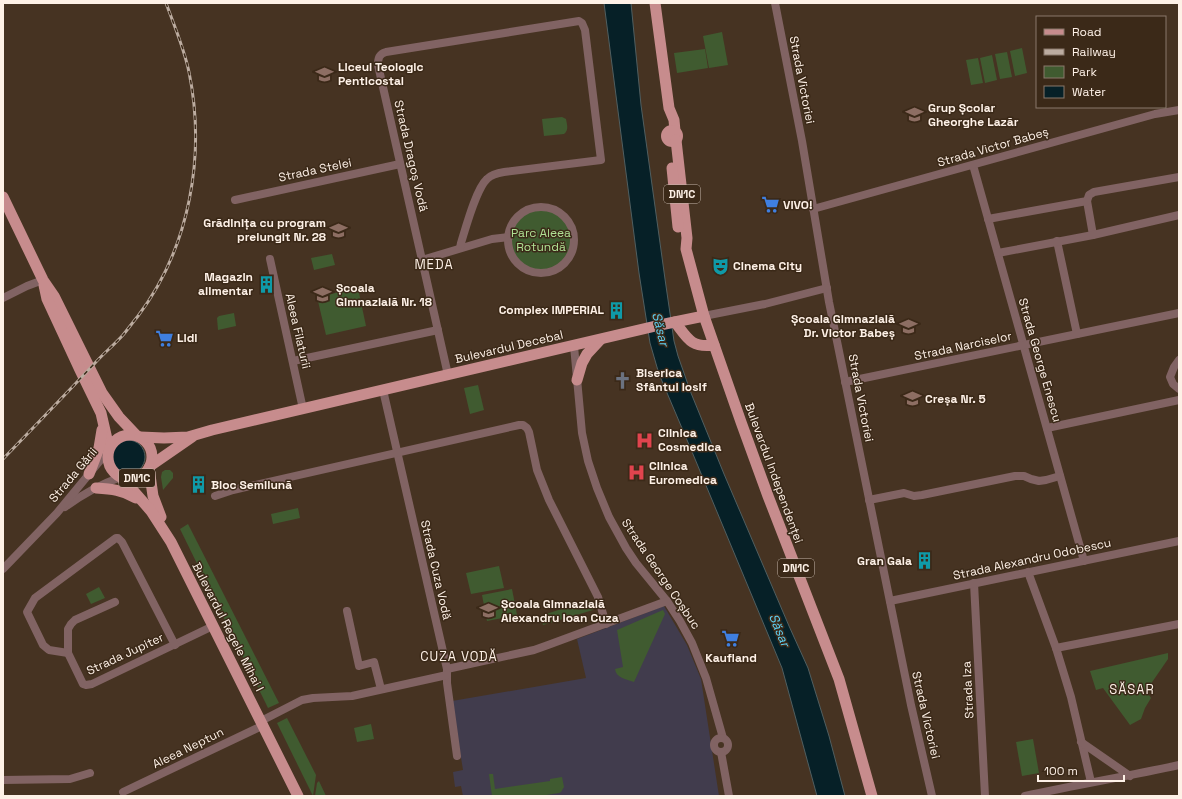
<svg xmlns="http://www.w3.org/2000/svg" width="1182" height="799" font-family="'Space Grotesk',sans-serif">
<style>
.medical{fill:#413c4d}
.green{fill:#405b30}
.water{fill:#062027;stroke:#505f61}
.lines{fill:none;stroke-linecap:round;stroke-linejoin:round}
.minor{stroke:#816363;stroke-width:8}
.major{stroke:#c78c8d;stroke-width:11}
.rail-casing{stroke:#bcaca0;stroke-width:3}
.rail{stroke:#3b2918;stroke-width:1.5;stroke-dasharray:4.5;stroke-linecap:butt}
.labels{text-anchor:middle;stroke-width:3;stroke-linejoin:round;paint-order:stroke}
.shield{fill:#3b2918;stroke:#c4b5a9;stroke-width:1}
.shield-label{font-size:11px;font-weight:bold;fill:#fef1e7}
.poi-label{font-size:12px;font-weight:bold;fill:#fef1e7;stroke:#3b2918;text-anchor:start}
.street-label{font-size:12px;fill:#fef1e7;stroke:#3b2918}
.park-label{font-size:12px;fill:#afe194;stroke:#3b2918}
.neighbourhood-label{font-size:13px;letter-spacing:1px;fill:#fef1e7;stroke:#3b2918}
.water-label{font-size:13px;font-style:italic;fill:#5ed1f5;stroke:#3b2918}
</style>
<rect width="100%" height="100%" fill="#463322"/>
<!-- medical -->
<path class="medical" d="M664,606l23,39 14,34 18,117h-256l-2,-10 -6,1 -2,-15 10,-2 -11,-69 134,-23 -9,-39z"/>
<!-- green -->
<g class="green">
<path d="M722,32l6,33 -19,3 -6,-32z"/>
<path d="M1022,48l5,25 -12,3 -5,-25z"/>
<path d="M705,49l3,19 -31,5 -3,-20z"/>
<path d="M1007,52l5,25 -12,2 -5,-25z"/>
<path d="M992,55l5,25 -12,3 -5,-25z"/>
<path d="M978,58l5,25 -12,2 -5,-25z"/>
<path d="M562,117l4,2c1,6 3,11 -2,15l-20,2 -2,-17z"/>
<circle cx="541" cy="240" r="31"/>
<path d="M332,254l3,11 -21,5 -3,-12z"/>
<path d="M358,288l8,38 -40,9 -9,-38z"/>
<path d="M234,313l2,13 -18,4 -1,-12 2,-2z"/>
<path d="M478,385l6,25 -14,4 -6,-26z"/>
<path d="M165,470h5l3,3v5l-10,12 -2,-13 1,-5z"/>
<path d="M298,508l2,10 -27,6 -2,-10z"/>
<path d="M188,524l91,179 -11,5 -88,-179z"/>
<path d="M499,566l5,22 -33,6 -5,-21z"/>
<path d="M99,587l6,11 -14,6 -5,-10z"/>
<path d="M512,589l5,26 -30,6 -5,-26z"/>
<path d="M589,600l4,10 -50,15 -3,-9z"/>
<path d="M663,610l2,4 -31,68c-8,-3 -18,-4 -19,-13l8,-2 -6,-37z"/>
<path d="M1168,653v6l-22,32 5,7 -6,10 -4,11 -11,6 -27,-37 -7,2 -6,-19z"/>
<path d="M287,718l29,57 -3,21 -36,-73z"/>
<path d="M371,724l3,15 -17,3 -3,-14z"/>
<path d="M1033,739l6,34 -17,3 -6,-34z"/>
<path d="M489,774h4l2,15 55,-8v-2l12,-2 2,10 -3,5 -2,1 -19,3h-48z"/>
<path d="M319,781l7,15h-11l2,-13z"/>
</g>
<!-- water -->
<g class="water">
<path d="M604,3h27l10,102 24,174 9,62 4,15 13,37 33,81 65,152 19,42 21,68 16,60h-28l-35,-128 -92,-221 -31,-73 -9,-31 -11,-70z"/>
<circle cx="128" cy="457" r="17"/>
</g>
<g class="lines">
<!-- minor -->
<g class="minor">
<path d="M775,3l27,138 27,161 82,403 21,91"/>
<path d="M973,165l111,396"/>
<path d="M235,200l165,-36"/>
<path d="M1087,201l6,34"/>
<circle cx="541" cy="240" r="33"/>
<path d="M813,209l342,-95 24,-4"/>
<path d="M988,219l99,-18 2,-6 5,-3 85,-15"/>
<path d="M1057,241l20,93"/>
<path d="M998,253l95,-18 86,-20"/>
<path d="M270,259l33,150"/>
<path d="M422,260l70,-21 17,-2"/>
<path d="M3,298l24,-12 16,-6"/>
<path d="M704,316l61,-12 62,-16"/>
<path d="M574,346l8,87 6,28 9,27 12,29 17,31 10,15 31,38 13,20 12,22 14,35 17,60"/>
<path d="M1179,360l-5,7 -4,10 3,7 6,5"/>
<path d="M293,361l145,-31"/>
<path d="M448,375l-70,-310c0,-7 1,-11 8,-13l193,-31 3,2 3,7 16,130 -97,12c-7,1 -13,3 -17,7 -11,10 -21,48 -26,64l-1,5"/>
<path d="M845,382l334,-69"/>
<path d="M383,390l64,279v14l10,73"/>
<path d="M1047,428l132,-28"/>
<path d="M215,496l18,-6 286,-65h4l4,3 2,4 8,38 12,30 49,97 8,27"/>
<path d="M869,500l35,-7 10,3 8,-1 93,-19h9l7,3 8,2 7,-1 14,-4"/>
<path d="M65,507c18,-13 36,-23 56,-30"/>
<path d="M3,569l54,-56 51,-62"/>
<path d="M1028,572l28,76 15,49 20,85"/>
<path d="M974,583l11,213"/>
<path d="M890,601l289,-60"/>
<path d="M115,602l-40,18 -4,4 -3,5v24l15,31 3,1 6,-1 121,-58"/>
<path d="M347,611l12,55 15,-4 7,27"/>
<path d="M1056,648l123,-24"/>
<path d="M68,653l-19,-3 -6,-5 -16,-33 8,-14 81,-60h2l4,4 53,103"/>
<path d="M447,669l87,-19 14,-5 119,-44"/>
<path d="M261,721l41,-21 11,-2 39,-2 95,-21"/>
<circle cx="721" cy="745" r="7"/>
<path d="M1081,742l49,34"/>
<path d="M721,752l8,44"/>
<path d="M3,780l67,-1 20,-6"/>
<path d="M123,792l141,-67"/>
<path d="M1025,796c51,-11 103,-20 154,-31"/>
</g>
<!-- major -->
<g class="major">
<path d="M655,3l14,105 5,12 1,11"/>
<circle cx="672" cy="136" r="5.5"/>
<path d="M676,140l11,98 -1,11 18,67 37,106 27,74 71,183 33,117"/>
<path d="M672,168l6,59"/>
<path d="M3,197l40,83 11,16 48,97 17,24 17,18"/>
<path d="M44,285l3,14 33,71 21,43 8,35"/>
<path d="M675,322c13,17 16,26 39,23"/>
<path d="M577,380l5,-17 5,-9 13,-14"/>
<circle cx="130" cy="457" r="22"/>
<path d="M140,437l24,1 24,-1 24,-7 448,-105 44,-9"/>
<path d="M150,466l42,-29"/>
<path d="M149,468l4,28 8,21"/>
<path d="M89,474l10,-26 3,-18"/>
<path d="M122,478l29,33 20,31 127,254"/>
<path d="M96,488c15,1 27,2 40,10"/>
</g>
<defs>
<path id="rail" d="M3,459c31,-32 62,-64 92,-96 9,-10 19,-18 28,-28 5,-6 10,-13 15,-19 52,-69 68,-161 51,-244 -5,-24 -15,-47 -23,-69"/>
</defs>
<!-- rail casing -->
<use href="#rail" class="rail-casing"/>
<!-- rail -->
<use href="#rail" class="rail"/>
</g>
<!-- icons -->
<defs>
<symbol id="school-bare" viewBox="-9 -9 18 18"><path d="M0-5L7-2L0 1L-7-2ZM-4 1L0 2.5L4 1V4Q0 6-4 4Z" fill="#8d6e63" stroke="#3b2918" stroke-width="2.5" paint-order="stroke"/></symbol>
<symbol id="supermarket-bare" viewBox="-9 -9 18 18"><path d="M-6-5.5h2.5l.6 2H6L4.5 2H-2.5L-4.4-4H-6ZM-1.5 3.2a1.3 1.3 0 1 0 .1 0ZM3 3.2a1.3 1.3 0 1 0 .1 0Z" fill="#3f7fe0" stroke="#3b2918" stroke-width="2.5" paint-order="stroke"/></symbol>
<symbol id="theatre-bare" viewBox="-9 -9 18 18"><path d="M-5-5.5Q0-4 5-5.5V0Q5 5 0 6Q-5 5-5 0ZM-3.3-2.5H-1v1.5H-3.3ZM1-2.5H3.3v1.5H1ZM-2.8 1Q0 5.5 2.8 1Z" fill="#0f9aa8" stroke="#3b2918" stroke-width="2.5" paint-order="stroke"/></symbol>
<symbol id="building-bare" viewBox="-9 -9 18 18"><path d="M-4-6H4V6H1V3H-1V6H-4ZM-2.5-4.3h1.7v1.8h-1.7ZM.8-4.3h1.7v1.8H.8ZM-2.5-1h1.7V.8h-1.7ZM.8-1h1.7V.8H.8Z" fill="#0f9aa8" stroke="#3b2918" stroke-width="2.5" paint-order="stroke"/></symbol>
<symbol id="church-bare" viewBox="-9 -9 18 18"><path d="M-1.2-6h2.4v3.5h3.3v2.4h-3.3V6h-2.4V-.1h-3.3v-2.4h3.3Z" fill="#6b7280" stroke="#3b2918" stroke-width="2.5" paint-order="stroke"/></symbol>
<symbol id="hospital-bare" viewBox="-9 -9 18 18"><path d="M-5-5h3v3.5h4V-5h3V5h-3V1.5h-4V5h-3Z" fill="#e0444e" stroke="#3b2918" stroke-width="2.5" paint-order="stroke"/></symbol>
</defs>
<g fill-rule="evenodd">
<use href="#school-bare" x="312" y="62" width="25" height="25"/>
<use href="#school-bare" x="902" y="102" width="25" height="25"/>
<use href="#supermarket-bare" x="758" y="192" width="25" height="25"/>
<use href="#school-bare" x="326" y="218" width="25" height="25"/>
<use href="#theatre-bare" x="708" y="254" width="25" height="25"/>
<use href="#building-bare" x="254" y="272" width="25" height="25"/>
<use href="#school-bare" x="310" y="282" width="25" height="25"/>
<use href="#building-bare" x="604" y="298" width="25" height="25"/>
<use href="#school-bare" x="896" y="314" width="25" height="25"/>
<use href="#supermarket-bare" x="152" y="326" width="25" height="25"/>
<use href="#church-bare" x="610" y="368" width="25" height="25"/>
<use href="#school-bare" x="900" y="386" width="25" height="25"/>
<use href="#hospital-bare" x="632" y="428" width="25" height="25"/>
<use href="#hospital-bare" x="624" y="460" width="25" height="25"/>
<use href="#building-bare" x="186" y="472" width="25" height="25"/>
<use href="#building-bare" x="912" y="548" width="25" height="25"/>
<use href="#school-bare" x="476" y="598" width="25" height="25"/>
<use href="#supermarket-bare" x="718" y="626" width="25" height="25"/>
</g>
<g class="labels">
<!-- shield labels -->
<g class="shield">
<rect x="664" y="185" width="36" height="18" rx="3"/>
<rect x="119" y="469" width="36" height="18" rx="3"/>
<rect x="778" y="559" width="36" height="18" rx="3"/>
</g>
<g class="shield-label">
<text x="682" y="198">DN1C</text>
<text x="137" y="482">DN1C</text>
<text x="796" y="572">DN1C</text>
</g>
<!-- poi labels -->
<g class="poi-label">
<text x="338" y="71">Liceul Teologic<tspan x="338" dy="14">Penticostal</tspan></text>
<text x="928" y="112">Grup Școlar<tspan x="928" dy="14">Gheorghe Lazăr</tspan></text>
<text x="783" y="209">VIVO!</text>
<text x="326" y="227" text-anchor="end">Grădinița cu program<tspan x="326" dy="14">prelungit Nr. 28</tspan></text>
<text x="733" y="270">Cinema City</text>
<text x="253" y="281" text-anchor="end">Magazin<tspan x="253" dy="14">alimentar</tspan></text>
<text x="336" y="292">Școala<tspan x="336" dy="14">Gimnazială Nr. 18</tspan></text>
<text x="604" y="314" text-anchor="end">Complex IMPERIAL</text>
<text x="895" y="323" text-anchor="end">Școala Gimnazială<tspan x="895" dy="14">Dr. Victor Babeș</tspan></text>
<text x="177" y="342">Lidl</text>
<text x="636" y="377">Biserica<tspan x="636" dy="14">Sfântul Iosif</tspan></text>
<text x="925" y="403">Creșa Nr. 5</text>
<text x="658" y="437">Clinica<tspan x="658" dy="14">Cosmedica</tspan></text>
<text x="649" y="470">Clinica<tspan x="649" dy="14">Euromedica</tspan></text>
<text x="211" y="489">Bloc Semilună</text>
<text x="912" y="565" text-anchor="end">Gran Gala</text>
<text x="501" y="608">Școala Gimnazială<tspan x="501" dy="14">Alexandru Ioan Cuza</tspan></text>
<text x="731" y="662" text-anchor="middle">Kaufland</text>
</g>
<!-- street labels -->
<g class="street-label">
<text transform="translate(802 80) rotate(79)" y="4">Strada Victoriei</text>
<text transform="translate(993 147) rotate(-16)" y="4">Strada Victor Babeș</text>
<text transform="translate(411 156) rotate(77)" y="4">Strada Dragoș Vodă</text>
<text transform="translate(315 170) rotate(-12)" y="4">Strada Stelei</text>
<text transform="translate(298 331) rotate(77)" y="4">Aleea Filaturii</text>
<text transform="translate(963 346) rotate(-12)" y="4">Strada Narciselor</text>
<text transform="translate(509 347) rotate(-13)" y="4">Bulevardul Decebal</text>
<text transform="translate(1040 360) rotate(74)" y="4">Strada George Enescu</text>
<text transform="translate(861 398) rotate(79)" y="4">Strada Victoriei</text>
<text transform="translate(774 473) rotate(70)" y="4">Bulevardul Independenței</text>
<text transform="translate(73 475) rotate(-50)" y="4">Strada Gării</text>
<text transform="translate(1032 559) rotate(-12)" y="4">Strada Alexandru Odobescu</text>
<text transform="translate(436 570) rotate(77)" y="4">Strada Cuza Vodă</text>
<text transform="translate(661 574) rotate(56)" y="4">Strada George Coșbuc</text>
<text transform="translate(228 627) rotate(63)" y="4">Bulevardul Regele Mihai I</text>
<text transform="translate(125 654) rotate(-25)" y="4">Strada Jupiter</text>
<text transform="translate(968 690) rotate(-93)" y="4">Strada Iza</text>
<text transform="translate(926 715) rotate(77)" y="4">Strada Victoriei</text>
<text transform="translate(188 748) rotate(-26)" y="4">Aleea Neptun</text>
</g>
<!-- park labels -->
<g class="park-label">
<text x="541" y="237">Parc Aleea<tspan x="541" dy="14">Rotundă</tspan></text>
</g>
<!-- neighbourhood labels -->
<g class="neighbourhood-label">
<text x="434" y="269">MEDA</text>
<text x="459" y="661">CUZA VODĂ</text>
<text x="1132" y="694">SĂSAR</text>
</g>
<!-- water labels -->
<g class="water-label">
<text transform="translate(661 329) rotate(76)" y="5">Săsar</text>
<text transform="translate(780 630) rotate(67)" y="5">Săsar</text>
</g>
</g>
<!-- border -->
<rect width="1182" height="799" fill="none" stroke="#fef1e7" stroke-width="8"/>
<!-- legend -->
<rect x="1036" y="16" width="130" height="92" fill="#3b2918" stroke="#89796b"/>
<rect x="1044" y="29" width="20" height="6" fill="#c78c8d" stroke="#89796b"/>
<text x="1072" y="36" font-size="12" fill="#fef1e7">Road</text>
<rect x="1044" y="49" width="20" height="6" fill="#bcaca0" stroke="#89796b"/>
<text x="1072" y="56" font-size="12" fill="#fef1e7">Railway</text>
<rect x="1044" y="66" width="20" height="12" fill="#405b30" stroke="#89796b"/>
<text x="1072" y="76" font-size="12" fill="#fef1e7">Park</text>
<rect x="1044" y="86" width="20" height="12" fill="#062027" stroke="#89796b"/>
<text x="1072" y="96" font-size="12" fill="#fef1e7">Water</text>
<!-- scale -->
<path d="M1038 775v6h86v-6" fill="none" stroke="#fef1e7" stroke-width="2"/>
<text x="1044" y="775" font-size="12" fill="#fef1e7" stroke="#3b2918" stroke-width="3" paint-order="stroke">100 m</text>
</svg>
